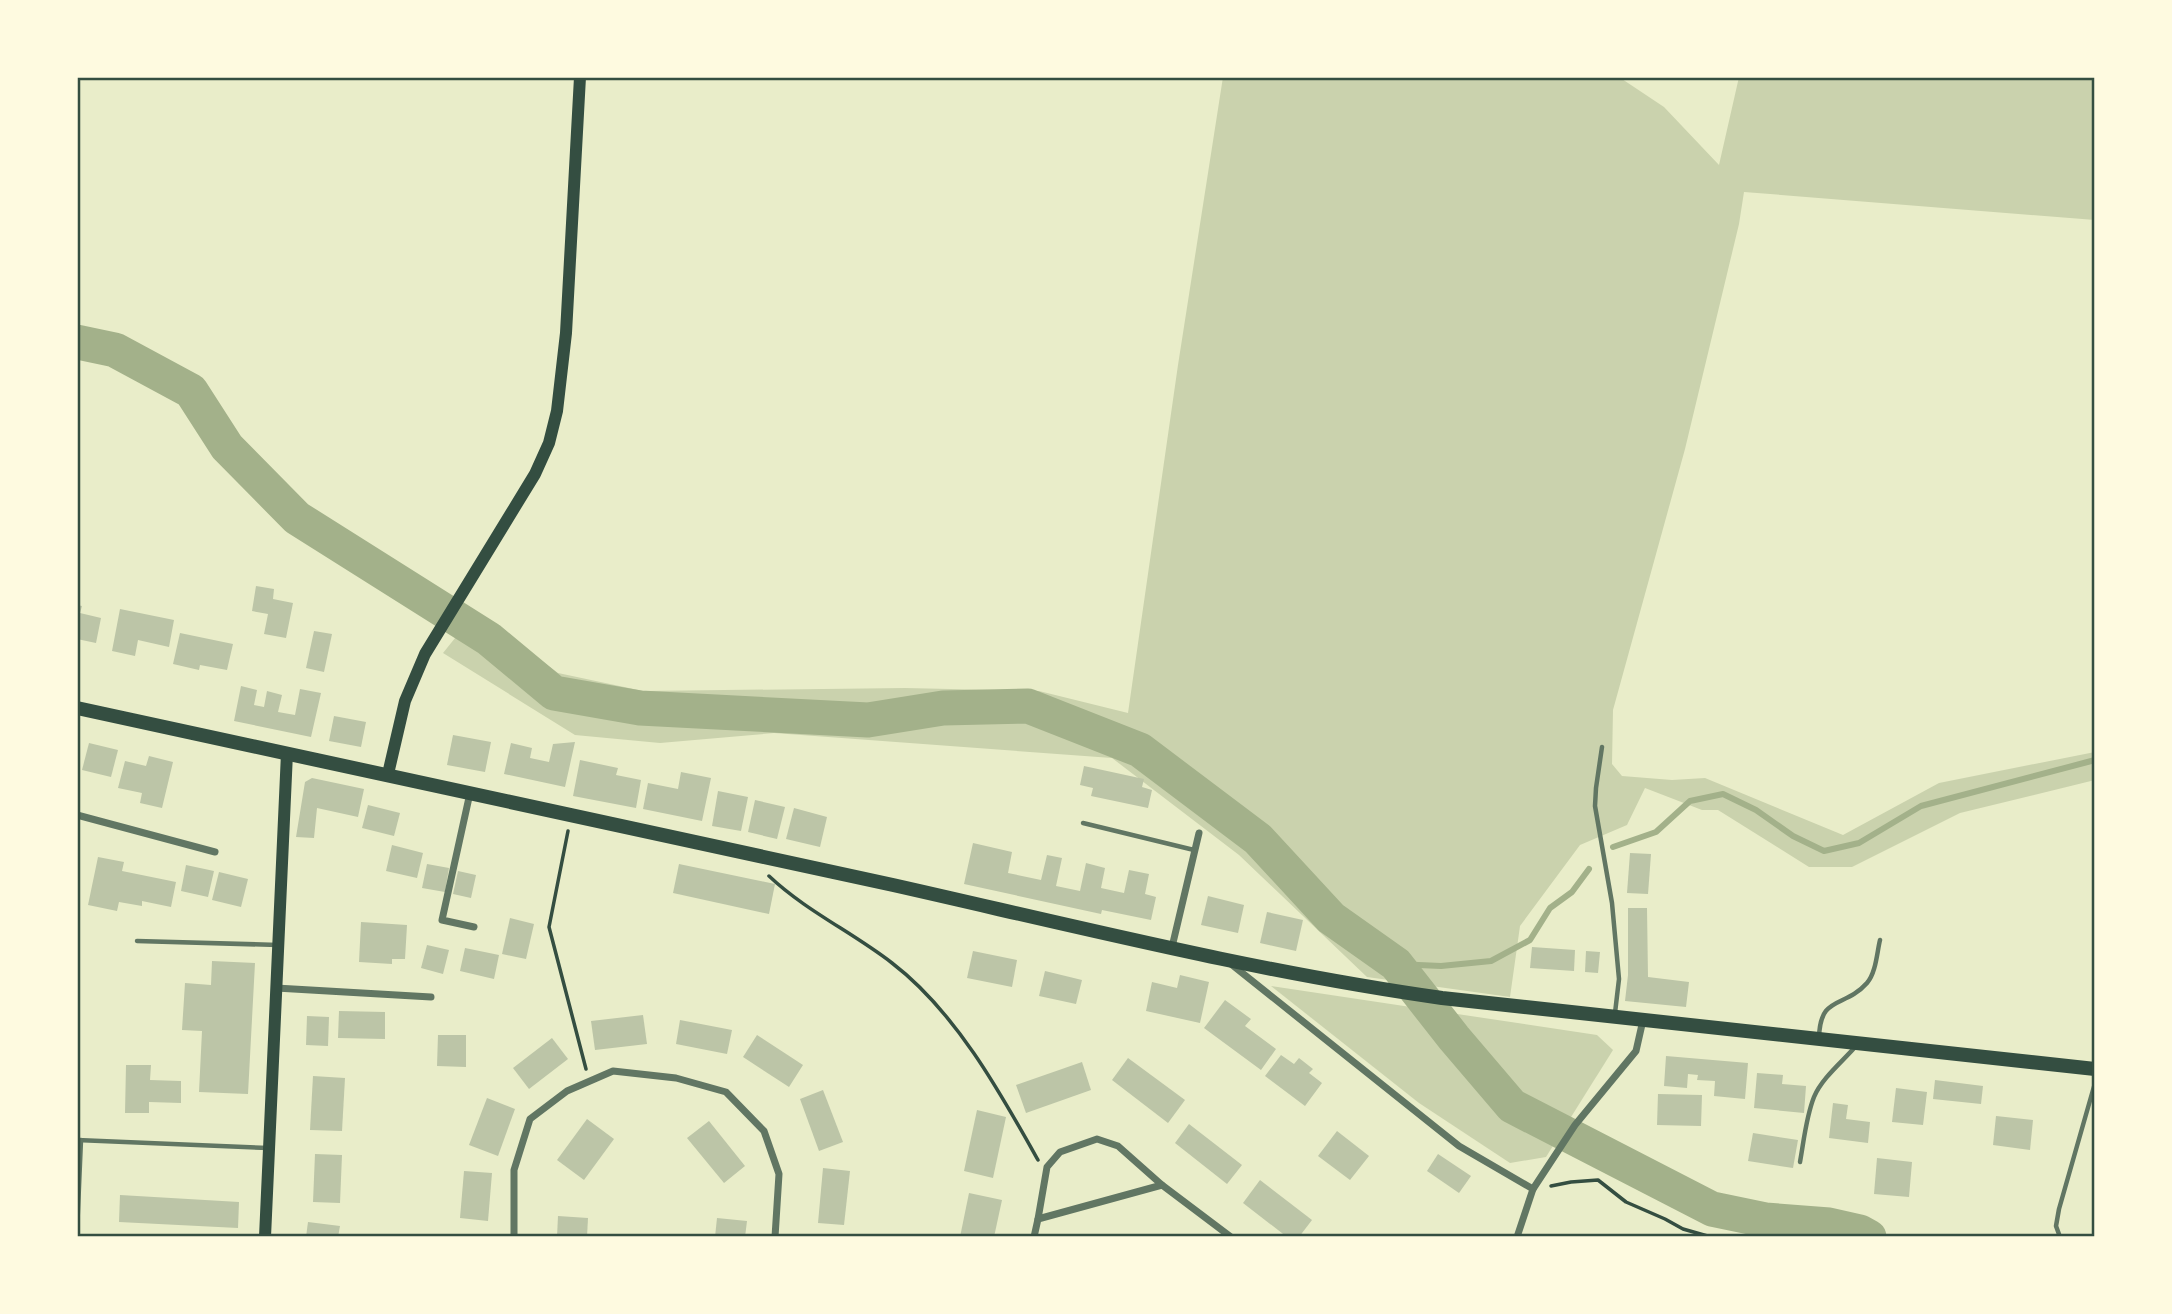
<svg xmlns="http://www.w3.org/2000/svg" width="2172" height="1314" font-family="'Alegreya Sans',sans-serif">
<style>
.green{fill:#cad2ad}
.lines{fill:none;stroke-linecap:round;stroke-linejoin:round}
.stream{stroke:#a3b18a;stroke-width:6}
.river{stroke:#a3b18a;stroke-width:35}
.building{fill:#bcc5a7}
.path{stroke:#344e41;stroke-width:3.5}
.service{stroke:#617663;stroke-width:4.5}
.minor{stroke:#617663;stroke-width:7}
.secondary{stroke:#344e41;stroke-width:12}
.primary{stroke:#344e41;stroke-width:14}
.neatline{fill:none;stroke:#344e41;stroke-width:2.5}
</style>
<rect width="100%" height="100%" fill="#e9edc9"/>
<!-- green -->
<g class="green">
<path d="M1223,77h396l45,30 55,58 20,-88h356v143l-351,-28 -5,32 -54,225 -72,261 -1,54 10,12 50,4 33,-2 138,57 96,-52 156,-31v28l-135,33 -108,54h-43l-91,-57h-16l-57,-22 -18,37 -47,20 -60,81 -10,71 -143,-20 -128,-122 -127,-97 -338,-25 -114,10 -85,-8 -132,-82 33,-41 82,61 85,18 262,-3 134,3 89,22 50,-348z"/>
<path d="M1271,986l326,49 16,15 -67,107 -36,6 -91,-60z"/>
</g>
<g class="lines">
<!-- stream -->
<g class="stream">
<path d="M1613,847l43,-15 34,-31 33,-7 33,16 37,26 31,15 35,-8 62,-37 174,-46"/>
<path d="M1396,964l45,2 50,-5 39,-21 20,-32 22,-16 17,-23"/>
</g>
<!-- river -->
<path class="river" d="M77,342l38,8 76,41 36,56 70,71 192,121 65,54 86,15 228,12 75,-12 85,-2 112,44 118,89 73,79 65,46 58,74 58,68 200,103 53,11 64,5 31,7 9,5"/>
</g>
<!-- building -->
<g class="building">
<path d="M256,586l18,3 -1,10 20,4 -7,35 -22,-4 4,-20 -16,-3z"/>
<path d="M77,605l5,1 -2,7 21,5 -5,25 -19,-4z"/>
<path d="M120,609l54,11 -5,27 -31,-7 -3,16 -23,-5z"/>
<path d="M314,631l18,3 -8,38 -18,-4z"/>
<path d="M180,633l53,11 -6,26 -27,-5 -1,5 -26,-6z"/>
<path d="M241,686l16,4 -3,15 10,2 3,-16 15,4 -4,17 17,3 5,-26 21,4 -10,44 -77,-16z"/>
<path d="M334,716l32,6 -5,25 -32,-6z"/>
<path d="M453,735l38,7 -6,30 -38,-7z"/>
<path d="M575,742l-10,45 -61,-13 7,-31 21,5 -2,10 19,4 4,-18z"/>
<path d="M89,743l29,7 -7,27 -29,-7z"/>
<path d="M149,756l24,6 -11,46 -22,-5 2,-10 -24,-5 7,-27 21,5z"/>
<path d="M580,760l38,8 -2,7 25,5 -5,28 -63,-12z"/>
<path d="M1084,766l60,13 -2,8 10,3 -4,18 -57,-12 2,-8 -13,-3z"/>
<path d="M681,772l30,6 -9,43 -59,-12 5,-26 30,6z"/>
<path d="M312,778l52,11 -6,28 -41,-9 -3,30 -18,-1 9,-55z"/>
<path d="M718,791l30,6 -7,34 -29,-5z"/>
<path d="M755,800l30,7 -8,32 -29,-7z"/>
<path d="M368,805l32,8 -6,23 -32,-8z"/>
<path d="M794,808l33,9 -7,30 -34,-8z"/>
<path d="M973,843l39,9 -4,21 33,7 6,-25 15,3 -6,28 24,5 6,-28 19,5 -4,20 23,5 5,-23 20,4 -4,20 11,3 -5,23 -49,-10 -1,4 -137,-30z"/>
<path d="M392,845l31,8 -6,25 -31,-7z"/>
<path d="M1630,853l21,1 -3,40 -21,-1z"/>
<path d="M98,857l26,5 -2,9 54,11 -5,25 -29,-6v5l-23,-4 -2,9 -29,-6z"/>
<path d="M427,864l22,4 -4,24 -23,-4z"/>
<path d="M679,864l96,20 -6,30 -96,-21z"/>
<path d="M186,865l28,6 -6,26 -27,-6z"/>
<path d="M458,871l18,4 -5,23 -18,-4z"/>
<path d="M219,872l29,7 -7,28 -29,-7z"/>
<path d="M1208,896l36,9 -6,28 -37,-8z"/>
<path d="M1628,908h19l1,69 41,5 -3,25 -61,-6 3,-26z"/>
<path d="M1267,912l36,8 -7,31 -36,-8z"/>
<path d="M510,918l24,6 -8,35 -24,-5z"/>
<path d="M361,922l46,3 -2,34h-13v5l-33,-2z"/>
<path d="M427,945l22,5 -6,24 -22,-6z"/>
<path d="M1532,947l43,3 -1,21 -44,-3z"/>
<path d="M465,948l34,7 -5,24 -34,-8z"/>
<path d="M973,951l44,9 -5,27 -45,-9z"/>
<path d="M1586,951l14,1 -2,21 -13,-1z"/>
<path d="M212,961l43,2 -7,131 -49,-2 3,-61 -20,-1 3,-47 26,2z"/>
<path d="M1045,971l37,9 -6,24 -37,-8z"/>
<path d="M1180,975l29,7 -9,41 -54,-12 6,-29 25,6z"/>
<path d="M1225,1000l26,19 -6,7 31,23 -15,21 -57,-42z"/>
<path d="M339,1011l46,1v27l-47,-1z"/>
<path d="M643,1015l4,29 -52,6 -4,-29z"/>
<path d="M307,1016l22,1 -1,29 -22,-1z"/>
<path d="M680,1020l52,10 -5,24 -51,-10z"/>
<path d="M438,1035h28v32l-29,-1z"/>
<path d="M757,1035l46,30 -14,22 -46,-30z"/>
<path d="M552,1038l16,21 -39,30 -16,-21z"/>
<path d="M1281,1055l13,9 5,-6 14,11 -4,4 13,10 -17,23 -40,-30z"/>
<path d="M1666,1056l82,7 -3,36 -31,-3 1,-15 -18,-1 1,-5 -10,-1 -1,14 -23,-2z"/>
<path d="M1128,1058l57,42 -17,23 -56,-43z"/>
<path d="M1082,1062l9,28 -65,23 -10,-28z"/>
<path d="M126,1065h25l-1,15 31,1v22l-32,-1v11h-24z"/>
<path d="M1757,1073l26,2 -1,9 24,2 -2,27 -50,-5z"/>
<path d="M313,1076l32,2 -3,53 -32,-1z"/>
<path d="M1935,1080l48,6 -2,18 -48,-5z"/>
<path d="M1896,1088l31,4 -4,33 -31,-3z"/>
<path d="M823,1090l20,52 -24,9 -19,-52z"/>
<path d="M1658,1094l44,1 -1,31 -44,-1z"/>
<path d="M487,1098l28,11 -17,47 -29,-11z"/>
<path d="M1833,1103l15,2 -2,14 24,3 -2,21 -39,-5z"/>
<path d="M977,1110l29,7 -13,61 -29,-7z"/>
<path d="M1996,1116l37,4 -3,30 -37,-5z"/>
<path d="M587,1119l27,20 -30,41 -27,-20z"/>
<path d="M709,1121l36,45 -21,17 -37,-45z"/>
<path d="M1189,1124l53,41 -15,19 -52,-41z"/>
<path d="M1337,1131l32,25 -19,24 -32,-24z"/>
<path d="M1753,1133l45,7 -5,28 -45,-7z"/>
<path d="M315,1154l27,1 -2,48 -27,-1z"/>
<path d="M1438,1154l33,22 -12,17 -32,-22z"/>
<path d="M1877,1158l35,4 -3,35 -35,-3z"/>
<path d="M823,1168l27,3 -6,54 -26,-2z"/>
<path d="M464,1171l28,2 -4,48 -28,-3z"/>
<path d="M1260,1180l52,40 -13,17h-12l-44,-34z"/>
<path d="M969,1193l33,7 -8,37h-34z"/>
<path d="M120,1195l119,7 -1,26 -119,-6z"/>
<path d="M558,1216l30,2 -1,19h-30z"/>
<path d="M717,1218l30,3 -2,16h-30z"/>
<path d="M308,1222l32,4 -2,11h-32z"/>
</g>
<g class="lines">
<!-- path -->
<g class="path">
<path d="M568,831l-19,96 37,142"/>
<path d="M769,876c37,35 83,56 123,87 63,48 108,129 146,197"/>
<path d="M1551,1186l20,-4 27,-2 28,22 39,17 18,10 28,8"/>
</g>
<!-- service -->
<g class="service">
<path d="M1602,747l-6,41 -1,18 17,97 7,76 -4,34"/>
<path d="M1083,823l111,27"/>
<path d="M137,941l141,4"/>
<path d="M1819,1038c1,-44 25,-29 48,-55 9,-10 10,-31 13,-43"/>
<path d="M77,1140l191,8"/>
<path d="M1800,1162c4,-22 6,-45 14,-65 8,-19 28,-35 42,-51"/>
<path d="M77,1233l4,-93"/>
<path d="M2060,1237l-4,-11 3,-17 36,-126"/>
</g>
<!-- minor -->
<g class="minor">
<path d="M470,793l-28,127 32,7"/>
<path d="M77,815l138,37"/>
<path d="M1172,947l27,-114"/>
<path d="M1231,964l228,182 74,43"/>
<path d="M276,988l155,9"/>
<path d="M1038,1219l9,-52 13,-15 37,-13 21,7 44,39"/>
<path d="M514,1237v-67l16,-51 37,-28 46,-20 63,7 50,14 38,39 15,43 -4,63"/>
<path d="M1034,1237l4,-18 124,-34 69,52"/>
<path d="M1517,1237l16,-48 42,-64 61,-74 7,-31"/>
</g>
<!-- secondary -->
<g class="secondary">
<path d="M388,774l17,-73 20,-47 110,-180 14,-31 8,-32 9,-78 14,-256"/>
<path d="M265,1237l22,-484"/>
</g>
<!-- primary -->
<path class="primary" d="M77,708c272,59 544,118 816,177 182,41 364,87 549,113l653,71"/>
</g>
<!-- border -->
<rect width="2172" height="1314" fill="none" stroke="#fefae0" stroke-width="158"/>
<rect x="79" y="79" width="2014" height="1156" class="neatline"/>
</svg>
